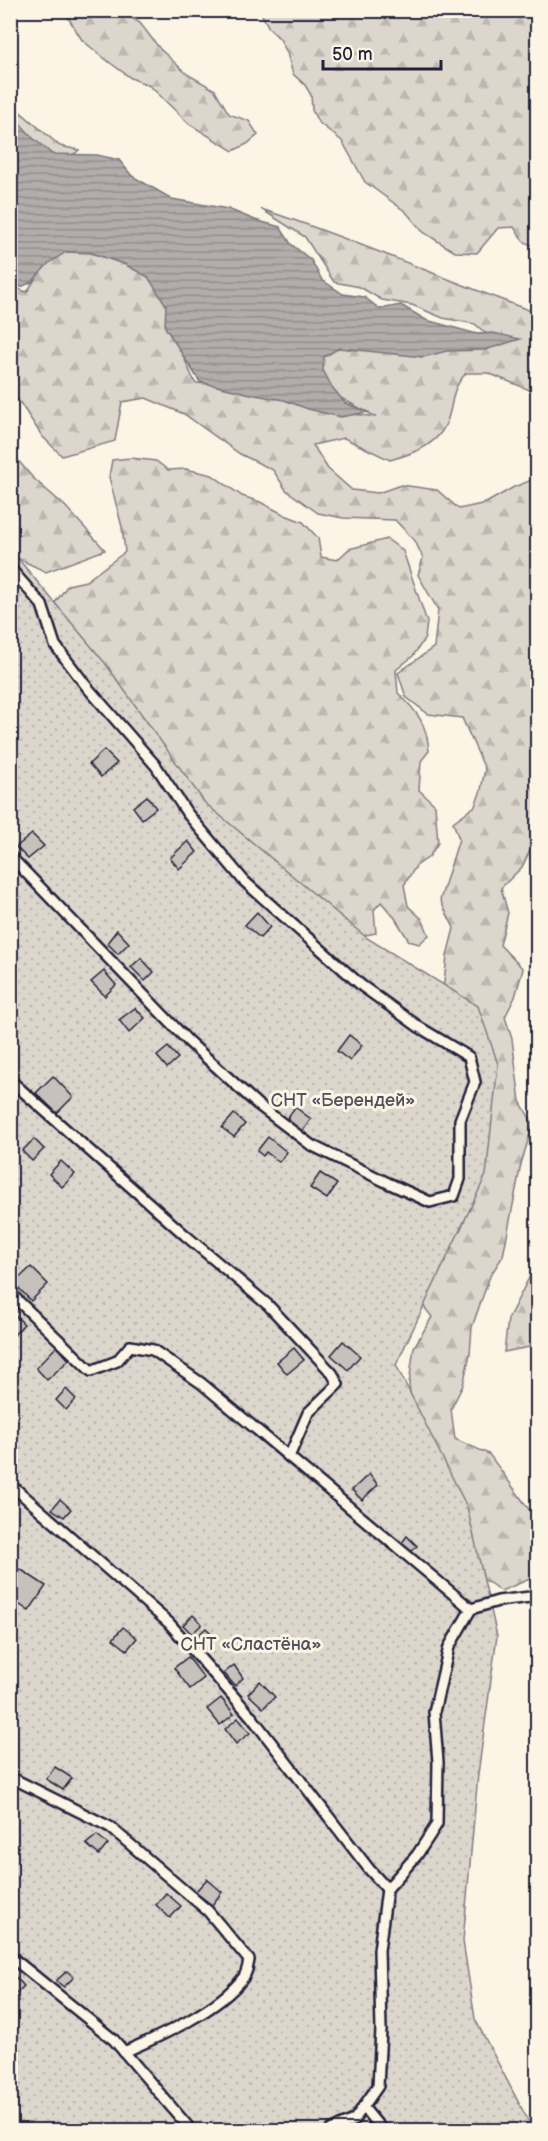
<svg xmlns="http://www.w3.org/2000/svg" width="548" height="2141" font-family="'Balsamiq Sans',sans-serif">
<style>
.forest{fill:url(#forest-firs);stroke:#7f7c84;stroke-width:1.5}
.garden{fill:url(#garden-dots);stroke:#7f7c84;stroke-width:1.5}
.water{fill:url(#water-rules);stroke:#78757e;stroke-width:1.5}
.building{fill:#c6c1bb;stroke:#22223b;stroke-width:1.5}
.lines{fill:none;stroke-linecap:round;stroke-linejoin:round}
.service-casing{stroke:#22223b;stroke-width:14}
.service{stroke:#fcf5e5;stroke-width:9}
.labels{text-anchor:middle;stroke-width:6;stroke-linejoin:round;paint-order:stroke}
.park-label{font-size:18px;fill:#504f5f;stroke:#fcf5e5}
</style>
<defs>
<pattern id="forest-firs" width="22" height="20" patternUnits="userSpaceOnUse" patternTransform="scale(1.5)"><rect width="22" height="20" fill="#dcd6cc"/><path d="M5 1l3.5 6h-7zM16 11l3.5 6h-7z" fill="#bcb7b0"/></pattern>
<pattern id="garden-dots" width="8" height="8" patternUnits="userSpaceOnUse" patternTransform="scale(1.5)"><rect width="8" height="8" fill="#dcd6cc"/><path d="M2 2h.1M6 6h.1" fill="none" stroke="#bcb7b0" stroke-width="1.8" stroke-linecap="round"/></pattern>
<pattern id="water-rules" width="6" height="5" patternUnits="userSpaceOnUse" patternTransform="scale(1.5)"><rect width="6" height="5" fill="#b2adab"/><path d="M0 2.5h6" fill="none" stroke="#908c8c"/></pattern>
</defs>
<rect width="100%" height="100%" fill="#fcf5e5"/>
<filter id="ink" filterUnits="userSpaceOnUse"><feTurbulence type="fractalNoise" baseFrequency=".0167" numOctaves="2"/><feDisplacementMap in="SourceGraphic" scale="12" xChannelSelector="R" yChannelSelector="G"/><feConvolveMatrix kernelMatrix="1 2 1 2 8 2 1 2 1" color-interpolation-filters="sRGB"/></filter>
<g filter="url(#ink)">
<!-- forest -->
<g class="forest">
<path d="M64,11h57l19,12 20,26 27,25 28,16 14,24 20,7 9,14 -11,9 -14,7 -44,-27 -39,-38 -19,-8 -22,-16 -27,-22z"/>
<path d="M260,11h277v237l-14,-7 -9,-14 -16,1 -21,25 -22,-1 -32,-20 -17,-20 -41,-30 -23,-41 -24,-19 -6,-12 -1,-15 -6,-10 -12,-11 -6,-21 -7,-14 -11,-11z"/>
<path d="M10,106l8,4 42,36 19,4 -11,10 -21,-4 -36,-30z"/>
<path d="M261,209c94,30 184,71 276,104v80l-49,-20h-22c-15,18 -11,21 -17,42 -7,29 -34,38 -59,45l-46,-22 -31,7 15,24 24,21 26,3 23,-8 36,5 22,19 27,-6 28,-16 23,-9v358l-15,31 -21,21 7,25 -8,32 23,24 -8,28 -10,20 7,22 8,62 13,23 -12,40 -18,92 -13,20 -18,51 -2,27 -7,31 -12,24 4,30 34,15 44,61 4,9v52l-36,15 -26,-18 -64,-173 -2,-16 5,-37 18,-30 -14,-18 22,-54 19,-12 13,-30 -31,-195 6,-52 7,-28 -14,-28 19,-61 -6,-17 22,-16 6,-16 4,-21 -23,-51 -34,-4 -22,-17 -8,-24 36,-26 4,-37 -20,-35 5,-17 -8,-17 -20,-21 -52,-2 -25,-5 -32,-23 -13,-20 -33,-16 -56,-40 -38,-16 -24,4 -7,39 -53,15 -20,-20 -31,-47 -1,-121 5,20 12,4 21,-33 28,-11 75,25 18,31 3,26 23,53 63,4 81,25 37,5 -52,-28 -11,-18 12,-23 172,-5 -22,-19 -32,-6 -31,-13 -30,-5 -22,-13 -26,-5 -29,-45z"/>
<path d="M10,451l23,27 32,28 40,44 -59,22 -35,-17z"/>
<path d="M131,458l25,3 12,9 18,-1 26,6 30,21 18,6 25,13 18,7 15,16 3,19 16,3 12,-11 38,-10 16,12 24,71 -2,16 -12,18 -17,14 2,23c19,18 29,31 31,58l-8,10 -2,29 16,15 3,38 -9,14 -13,9 -12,19 4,21 14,13 7,16 -10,9 -10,-3 -14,-23 -14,-16 -7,8 2,23 -38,8 -32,-11 -257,-319 19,-26 18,-4 39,-29 -3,-25 -13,-50 3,-17z"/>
<path d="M537,1262v80l-3,4 -30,6 4,-33z"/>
</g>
<!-- garden -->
<path class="garden" d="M10,549l95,114 100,140 162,135 111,68 20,58 -12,111 -90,190 71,142 30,129 -19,138 -15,167 12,78 58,111h-522z"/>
<!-- water -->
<path class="water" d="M10,119l7,1 16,18 19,16 45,1 22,5 13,16 40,23 56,10 27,11 25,7 11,17 20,16 11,20 21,14 21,3 16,12 21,-4 25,15 51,14 16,-1 27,6 -35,11 -38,1 -24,6 -84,-9 -15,9 -1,13 9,17 13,16 23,9 -27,5 -33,-8 -24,-9 -29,-5 -55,-13 -35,-55 1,-22 -18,-28 -24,-13 -32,-11 -26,-1 -18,12 -16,18 -11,5 -10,-15z"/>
<!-- building -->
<g class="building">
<path d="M104,750l13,13 -16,14 -12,-13z"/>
<path d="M147,796l9,12 -14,11 -9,-12z"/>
<path d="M32,834l12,12 -16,13 -12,-12z"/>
<path d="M188,841l9,11 -18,17 -9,-11z"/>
<path d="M257,912l13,15 -10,11 -15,-13z"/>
<path d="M117,930l12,13 -11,11 -11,-11z"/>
<path d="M141,958l13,14 -9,9 -14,-14z"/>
<path d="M104,971l12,14 -11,11 -14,-14z"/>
<path d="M135,1008l10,10 -16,15 -10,-13z"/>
<path d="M349,1035l13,10 -12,16 -13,-10z"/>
<path d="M168,1047l10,11 -11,10 -10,-12z"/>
<path d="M53,1076l20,21 -16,16 -21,-20z"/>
<path d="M295,1107l16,12 -9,13 -16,-12z"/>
<path d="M234,1114l11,10 -11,13 -12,-9z"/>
<path d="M268,1137l19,15 -8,10 -13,-10 -3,4 -6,-5z"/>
<path d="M34,1139l10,10 -12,12 -10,-10z"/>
<path d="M61,1161l14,13 -13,13 -13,-13z"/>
<path d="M320,1173l17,11 -10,15 -17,-11z"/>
<path d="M31,1267l17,17 -17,17 -17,-18z"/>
<path d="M10,1310l14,14 -12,13 -2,-1z"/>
<path d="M343,1341l17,15 -12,14 -17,-15z"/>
<path d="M57,1346l12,14 -22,20 -11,-12z"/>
<path d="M294,1348l10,12 -17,14 -10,-12z"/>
<path d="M66,1389l10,10 -10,11 -10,-10z"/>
<path d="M369,1474l9,11 -16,15 -10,-10z"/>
<path d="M60,1499l11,10 -7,8 -12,-8z"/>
<path d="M407,1536l10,10 -6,6 -10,-8z"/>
<path d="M20,1569l26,17 -17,25 -19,-13v-15z"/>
<path d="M193,1615l9,9 -10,10 -9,-9z"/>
<path d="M123,1627l14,11 -10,12 -14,-11z"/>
<path d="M206,1628l11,11 -11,10 -11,-11z"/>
<path d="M188,1657l16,21 -14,11 -16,-21z"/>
<path d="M234,1665l9,13 -8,8 -11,-13z"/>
<path d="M260,1681l15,16 -12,11 -15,-14z"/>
<path d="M221,1698l13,16 -14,11 -13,-16z"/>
<path d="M238,1718l12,15 -14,11 -11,-15z"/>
<path d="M55,1767l17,11 -9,12 -17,-11z"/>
<path d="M97,1835l11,9 -9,11 -13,-11z"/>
<path d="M207,1879l15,13 -10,13 -17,-13z"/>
<path d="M166,1893l15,13 -11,12 -14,-13z"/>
<path d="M10,1971l14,15 -13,13 -1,-1z"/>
<path d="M67,1971l7,6 -10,10 -8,-6z"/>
</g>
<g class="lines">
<defs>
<g id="service">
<path d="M10,568l32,37 13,40 32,42 69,79 31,47 57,68 118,105 57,41 50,30 6,25 -15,38v59l-6,17 -24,6 -42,-19 -77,-38 -54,-41 -68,-62 -179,-186"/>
<path d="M10,1080l175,155 83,70 64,68 6,11 -30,29 -19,44"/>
<path d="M10,1293l81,78 26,-10 13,-15 23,4 48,33 270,226 27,-8 40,-5"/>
<path d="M10,1487l7,3 152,133 81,92 119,154 18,20"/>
<path d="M10,1777l100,50 98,84 41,49c-1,6 -2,13 -6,18 -24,32 -82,58 -119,74"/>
<path d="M10,1956l104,84 77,90"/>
<path d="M363,2107l19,23"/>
<path d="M331,2130l23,-10 24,-34 3,-56 -2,-80 8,-61 30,-34 20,-31 1,-62 -4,-50 15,-65 22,-38"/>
</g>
</defs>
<!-- service casing -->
<use href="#service" class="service-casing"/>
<!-- service -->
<use href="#service" class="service"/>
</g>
</g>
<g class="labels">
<!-- park labels -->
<g class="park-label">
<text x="343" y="1106">СНТ «Берендей»</text>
<text x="251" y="1650">СНТ «Сластёна»</text>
</g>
</g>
<!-- margin -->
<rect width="548" height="2141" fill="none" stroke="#fcf5e5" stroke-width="36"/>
<rect x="18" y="18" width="512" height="2105" fill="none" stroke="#22223b" stroke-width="2" filter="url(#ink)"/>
<!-- scale -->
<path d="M323 60v9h118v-9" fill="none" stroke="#22223b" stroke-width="3"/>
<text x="332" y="60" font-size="18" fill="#22223b" stroke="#fcf5e5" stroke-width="4.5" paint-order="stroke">50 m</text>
</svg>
